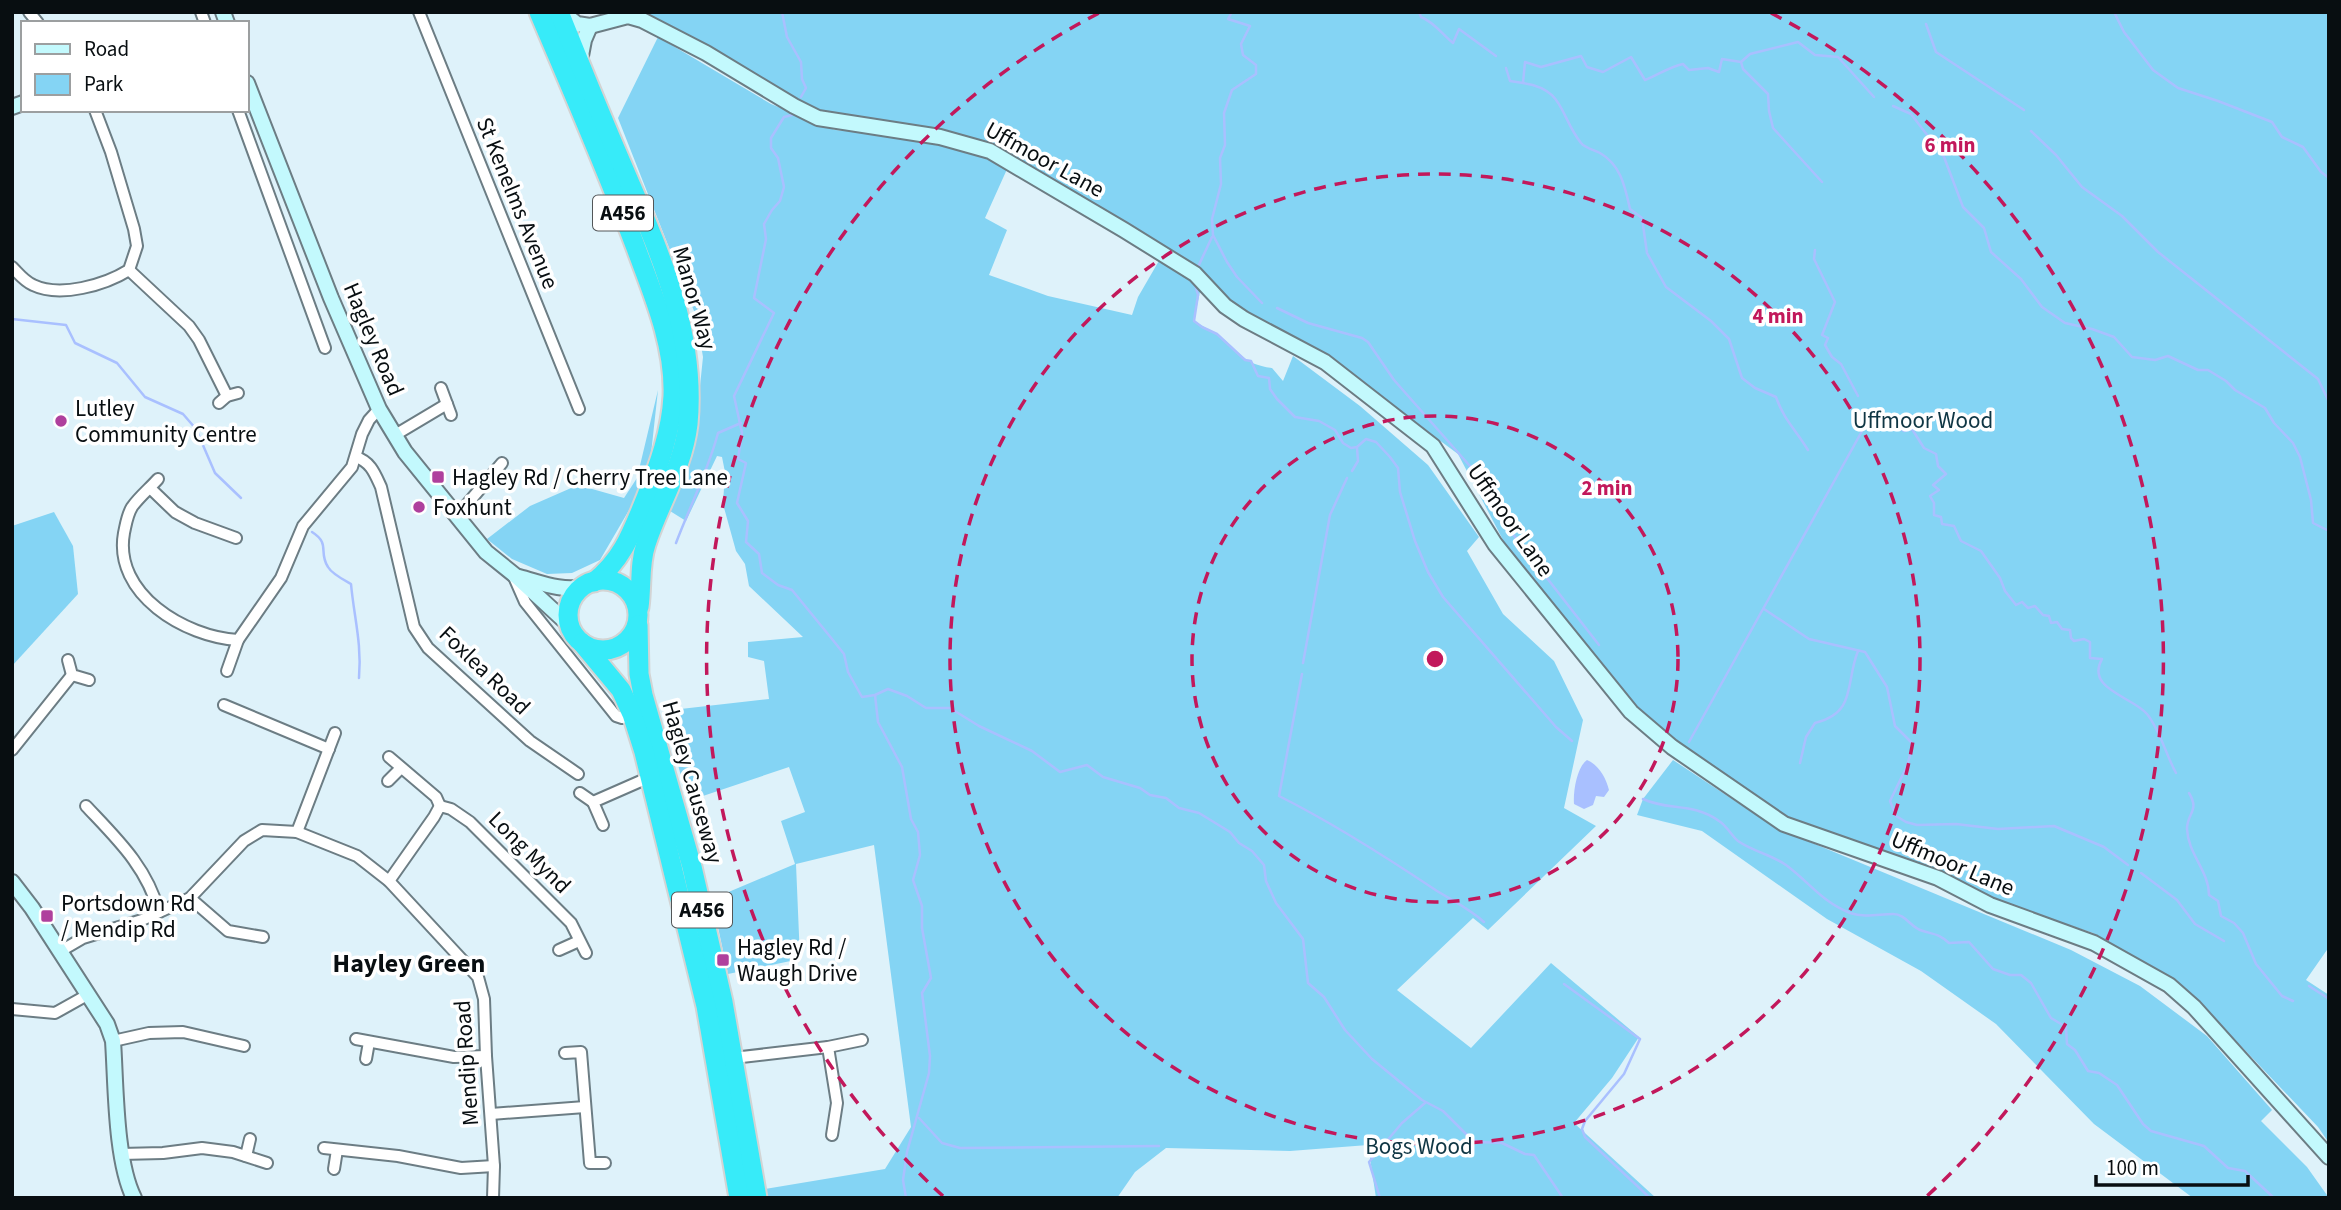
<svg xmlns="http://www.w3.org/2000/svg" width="2341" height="1210" font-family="'Source Sans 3',sans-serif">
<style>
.green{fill:#84d4f4}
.water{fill:#a9c0ff}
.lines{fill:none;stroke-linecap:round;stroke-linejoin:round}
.stream{stroke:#a9c0ff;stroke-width:2.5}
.street-casing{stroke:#6c7d84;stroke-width:14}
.secondary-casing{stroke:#6c7d84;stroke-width:18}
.highway-casing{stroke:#d3d4d4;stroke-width:23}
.street{stroke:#fff;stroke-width:10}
.secondary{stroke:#c3f9fd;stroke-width:14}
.highway{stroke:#37ebf9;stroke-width:19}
.ring{fill:none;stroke:#c2185b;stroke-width:3.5;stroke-dasharray:12 9}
.poi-dot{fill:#af409d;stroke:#fff;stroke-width:2.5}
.labels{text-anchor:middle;stroke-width:7;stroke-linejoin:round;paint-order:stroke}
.shield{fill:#fff;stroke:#525658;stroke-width:2}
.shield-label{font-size:21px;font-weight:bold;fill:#080e11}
.street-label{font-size:23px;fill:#080e11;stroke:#fff}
.poi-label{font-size:23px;fill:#080e11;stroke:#fff;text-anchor:start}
.park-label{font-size:23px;fill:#0f3644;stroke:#fff}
.quarter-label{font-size:26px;font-weight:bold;fill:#080e11;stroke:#fff}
.centre{fill:#c2185b;stroke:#fff;stroke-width:3.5}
.ring-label{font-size:21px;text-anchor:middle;font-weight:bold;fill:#c2185b;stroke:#fff;stroke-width:7;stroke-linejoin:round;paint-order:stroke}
</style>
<rect width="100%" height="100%" fill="#def2fa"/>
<!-- green -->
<g class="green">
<path d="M638,12h1691v935l-23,33 23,15v148l-11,-16 -117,-123 -39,-31 -69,-40 -78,-26 -105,-47 -125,-43 -106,-71 -65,-61 -101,-126 -55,-105 -143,-106 -85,-45 -37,-40 -202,-117 -162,-31 -30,-10z"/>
<path d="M658,37l113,67 64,26 72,6 77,18 24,13 -23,51 22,12 -18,45 59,21 84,19 6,-18 22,-38 33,17 8,11 -7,33c8,7 16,9 24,15 23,16 23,29 54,33l11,13 10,-25 67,50 68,59 51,72 -12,14 36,63 51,47 29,59 -19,88 32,18 -108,104 -15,-12 -76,72 74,58 80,-85 88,74 -27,41 -38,45 82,75h-280l-8,-53 -78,6 -124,-3 -31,24 -18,26h-351l-1,-9 120,-20 26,-42 -37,-282 -78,19 4,95 -72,15 -16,-75 83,-35 -14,-43 24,-9 -16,-45 -101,34 -25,-90 106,-12 -5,-38 -16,-4v-15l55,-5 -54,-51 -4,-22 -9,-13 -13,-47 2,-32 -3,-15 -5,-1 -31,65 -16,-10 23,-57 10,-97 -7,-41 -78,-198z"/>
<path d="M658,390l-7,64 -12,39 -39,67 -28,13 -25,1 -35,-15 -25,-20 43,-33 48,-21 46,13 13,-20z"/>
<path d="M54,512l19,34 5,48 -66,72v-140z"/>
<path d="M1673,760l103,68 295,122 69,36 67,50 65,74 -11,11 46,46 22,31h-136l-99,-74 -98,-100 -75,-53 -94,-52 -125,-88 -65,-16 6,-16z"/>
</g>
<!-- water -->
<path class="water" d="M1587,760c12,5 19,18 22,30l-5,7 -8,-1 -3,9 -9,4 -10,-5c-1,-13 3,-37 13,-44z"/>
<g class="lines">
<!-- stream -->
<g class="stream">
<path d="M782,12l5,25 14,25 1,17 4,9 -5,9"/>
<path d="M1232,12l-4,7 22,7 -9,18 2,11 13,10v9l-24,16 -8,23 1,32 -5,13 1,26 -9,35 1,16 14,27 10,15 25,26"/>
<path d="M1419,12l2,5c13,5 21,17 32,26l6,-14 37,27"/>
<path d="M2114,12l10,20 29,38 25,18 40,13 54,21 10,15 21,10 18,25 8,6"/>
<path d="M1926,24l10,28 88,58"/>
<path d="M1741,62l2,7 25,25 1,17 4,17 49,54"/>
<path d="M1506,68l4,13 13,2 2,-21 16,5 40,-11 6,11 16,5 28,-15 14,23c13,-5 24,-13 38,-16l6,6 19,-2 11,4 3,-13 19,3 9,-8 48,-12 17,13 23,2 36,40"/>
<path d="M1523,83c42,6 36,32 58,60 4,5 13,7 19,10 21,12 25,34 30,56l12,9 5,35 19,34 45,34 18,18 13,39 13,10 21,9c8,23 20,33 32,53"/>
<path d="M1893,106l18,8 33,43 19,50 21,21 7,24 30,27 21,28 23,16 27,6 22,8 18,20 23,3 13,-4 30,14h10l18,11 9,9 30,18 9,15 19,20 7,14 11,43 2,23 16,8"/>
<path d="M792,115l-8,2 -13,21v10l7,10 6,29 -4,14 -8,9 -8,14 2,15 -12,59 20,15 -40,83 8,37 -4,26 8,4 -9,40 11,18 -2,21 13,12 3,19 16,12 14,5 40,49 12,15 4,18 14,25 13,-2 13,-6 19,7 19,12h24l29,18 53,25 28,21 27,-7 16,12 37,11 10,7 16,3 13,10 20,5 31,19 9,11 13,8 12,14 2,16 10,22 27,36 5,44 16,14 21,33 27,29 50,41 21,11 28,28 8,3 23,1 23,11 9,1 29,43"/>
<path d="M2031,131l25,24 26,32 40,29 36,36 160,127 11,23"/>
<path d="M1815,250l-1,9 21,43 -13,33 6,3 -3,7 7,12 9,7 17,32"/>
<path d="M1197,269l15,-32"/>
<path d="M1194,281l4,14 -4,26 8,6 15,7 28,26 6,1 7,15 11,2 1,11 7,10 18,18 24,4 16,9 8,13 8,5 6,-1 9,-8 10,3 14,15 8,11 2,24 15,49 13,31 15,25 113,130 16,14"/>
<path d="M1277,308l31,15 54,15 6,4 26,38 98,111 10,16 6,21 91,117"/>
<path d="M12,319l54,6 9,18 42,20 28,34 38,17 13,15 19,44 26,25"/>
<path d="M1868,410l9,15 11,4 6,-5 10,7 8,-2 12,19 12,6 2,12 8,8 -13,11 6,5 -9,6 4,7v12l7,2 1,7 12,2 7,15 20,10 19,27 5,13 11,14 6,-3 6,6 7,-2 8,9 6,1 2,7 6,-1 5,7 8,1 1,8 3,3 10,-2 6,3v16l12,1c-17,30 31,38 45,55 13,16 19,41 29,59"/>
<path d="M1352,471l6,-10 -1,-13"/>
<path d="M312,532c19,12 6,20 16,35 4,7 16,13 23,17 3,33 11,60 8,94"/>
<path d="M676,543c14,-37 32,-72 42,-110l23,-10"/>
<path d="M1764,609l45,30 56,13 22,35 8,39 18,18 -6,22 -17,35 6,15 10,6 11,3 39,-1 42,5 56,-3 50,21 24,18"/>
<path d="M1303,663l27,-148 17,-37"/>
<path d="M1302,674l-23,122c54,27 104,59 155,93 17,11 35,19 50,33"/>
<path d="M875,695l3,27 24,45 9,52 7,13 2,23 -7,25 9,26v22l9,50 -9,15 8,63 -1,17 -22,79 -4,28 3,18"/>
<path d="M1689,742l182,-327"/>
<path d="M1800,763l6,-26 9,-14c42,-10 30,-40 43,-72"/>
<path d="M2189,793c11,18 -2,20 -2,36 1,25 22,42 22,66l9,6 3,15 13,7 9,10 13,31 26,32 11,5"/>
<path d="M1643,799c25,12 50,3 76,22 8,5 12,14 19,20 14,10 34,14 48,24 23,17 36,37 64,48 15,5 29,1 43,1 12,0 17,12 27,16 13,5 17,2 29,13l20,-1 24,27 17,6h11l10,8 20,35 15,9 1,17 8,6 13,21 11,2 18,12 26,39 8,7 53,15 24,22 17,3 29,27"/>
<path d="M2141,873l36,27 18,24 29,17"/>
<path d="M1564,984l76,55 -16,35 -39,47 -3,8 3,8 65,61"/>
<path d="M2309,986l20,13"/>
<path d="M919,1118l23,25 18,5 199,-2"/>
<path d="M1380,1198l-11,-36 33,-39 23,-20"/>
</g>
<defs>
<g id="street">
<path d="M29,12l9,11"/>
<path d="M201,12l4,11"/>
<path d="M419,12l160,397"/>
<path d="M238,110l87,238"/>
<path d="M12,267c7,7 12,14 21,18 27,13 72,0 96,-15l8,-24 -3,-17 -23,-77 -16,-42"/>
<path d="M129,270l60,56 10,14 28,56"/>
<path d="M441,388l10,27"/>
<path d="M219,403l8,-7 11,-3"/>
<path d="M395,435l52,-31"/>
<path d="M356,457c15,5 19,17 25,30l33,140 14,21 102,93 48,33"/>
<path d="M158,479c-8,9 -19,18 -26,28 -5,8 -6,17 -8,26 -11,61 61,104 114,107l43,-62 22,-52 49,-59 10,-33 7,-14 10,-11"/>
<path d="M150,488l25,24 20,11 41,15"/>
<path d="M457,516l45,-53"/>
<path d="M514,577l11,25 91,114 6,2 10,-4"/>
<path d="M68,660l4,15 17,5"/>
<path d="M227,671l11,-31"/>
<path d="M224,705l105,44"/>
<path d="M12,750l60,-75"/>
<path d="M389,757l47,40 4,9"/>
<path d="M388,781l13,-13"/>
<path d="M580,793l13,9"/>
<path d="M86,806c31,33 61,61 73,106"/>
<path d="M603,825l-10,-23 57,-25"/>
<path d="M297,832l38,-99"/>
<path d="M389,881l45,-64 6,-11 11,3 19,13 101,101 15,30"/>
<path d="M190,898l38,33 35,6"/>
<path d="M559,950l20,-9"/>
<path d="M59,952l24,-14 59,-18 48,-22 54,-57 18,-11 35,2 60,24 32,25 89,96 6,22 2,57 8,110 -1,32"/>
<path d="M12,1009l43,4 34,-19"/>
<path d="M356,1039l98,18 32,-1"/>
<path d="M113,1041l36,-8 34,-1 61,14"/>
<path d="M828,1047l9,56 -5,32"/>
<path d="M565,1053l16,-1 9,111h15"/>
<path d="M733,1058l95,-11 34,-7"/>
<path d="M366,1059l3,-17"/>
<path d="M491,1114l94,-7"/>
<path d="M324,1148l74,8 63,12 33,-2"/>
<path d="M121,1154l42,-1 39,-5 31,4 34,11"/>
<path d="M246,1156l4,-17"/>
<path d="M334,1169l3,-19"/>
</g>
<g id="secondary">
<path d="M223,12l4,11"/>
<path d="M562,12l15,12 13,2 38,-10 14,4 64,33 88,53 24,12 122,19 50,14 134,79 71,44 30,32 19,13 81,43 108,84 62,98 136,168 41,35 112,77 154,54 52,27 104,38 75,42 25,22 135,150"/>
<path d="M580,61l4,-21 6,-14"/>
<path d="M247,83l84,215 48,111 26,43 81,100 31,25 51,47"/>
<path d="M12,107l11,-4"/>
<path d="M519,577c20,5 43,15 64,10"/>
<path d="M12,882l20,26 75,116 6,17c3,43 2,119 21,157"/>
</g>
<g id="highway">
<path d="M539,12c33,78 67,156 97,236 17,46 39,97 37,148 -2,36 -14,69 -27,102 -14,34 -23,61 -52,84"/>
<path d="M559,12c20,50 40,99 61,148 36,85 77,169 68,264 -5,43 -29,80 -42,120 -7,20 -4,42 -7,63"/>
<circle cx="603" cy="615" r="35"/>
<path d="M638,625l1,49 4,21 49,172 31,135 34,196"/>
<path d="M582,643l39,47 11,24 12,38 62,254 33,192"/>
</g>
</defs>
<!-- street casing -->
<use href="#street" class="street-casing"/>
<!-- secondary casing -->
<use href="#secondary" class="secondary-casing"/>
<!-- highway casing -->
<use href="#highway" class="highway-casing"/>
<!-- street -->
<use href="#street" class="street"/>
<!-- secondary -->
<use href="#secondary" class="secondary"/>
<!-- highway -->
<use href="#highway" class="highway"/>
</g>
<!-- distance rings -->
<g class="ring">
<circle cx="1435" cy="659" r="243"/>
<circle cx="1435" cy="659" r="485"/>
<path d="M943 1196A728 728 0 0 1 1099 13M1771 13A728 728 0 0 1 1927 1196"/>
</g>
<!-- markers -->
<g class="poi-dot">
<circle cx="61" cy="421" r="7"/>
<rect x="431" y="470" width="14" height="14" rx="3.5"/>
<circle cx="419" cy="507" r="7"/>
<rect x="40" y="909" width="14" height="14" rx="3.5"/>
<rect x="716" y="953" width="14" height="14" rx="3.5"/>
</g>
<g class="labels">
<!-- shield labels -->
<g class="shield">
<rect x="593" y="195.5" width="60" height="35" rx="5"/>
<rect x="672" y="892.5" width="60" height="35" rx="5"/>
</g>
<g class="shield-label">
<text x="623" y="220">A456</text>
<text x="702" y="917">A456</text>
</g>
<!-- street labels -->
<g class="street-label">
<text transform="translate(1045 159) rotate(29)" y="8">Uffmoor Lane</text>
<text transform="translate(518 203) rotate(68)" y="8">St Kenelms Avenue</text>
<text transform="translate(695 298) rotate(74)" y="8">Manor Way</text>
<text transform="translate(374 339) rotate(67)" y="8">Hagley Road</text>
<text transform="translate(1511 520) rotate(55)" y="8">Uffmoor Lane</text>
<text transform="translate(485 670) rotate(44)" y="8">Foxlea Road</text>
<text transform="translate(693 782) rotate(74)" y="8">Hagley Causeway</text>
<text transform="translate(530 852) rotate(45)" y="8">Long Mynd</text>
<text transform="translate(1953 863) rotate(23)" y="8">Uffmoor Lane</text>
<text transform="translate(466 1063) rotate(-94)" y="8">Mendip Road</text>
</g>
<!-- poi labels -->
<g class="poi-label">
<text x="75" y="416">Lutley<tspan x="75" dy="26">Community Centre</tspan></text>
<text x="452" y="485">Hagley Rd / Cherry Tree Lane</text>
<text x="433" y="515">Foxhunt</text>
<text x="61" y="911">Portsdown Rd<tspan x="61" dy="26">/ Mendip Rd</tspan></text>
<text x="737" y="955">Hagley Rd /<tspan x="737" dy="26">Waugh Drive</tspan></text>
</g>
<!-- park labels -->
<g class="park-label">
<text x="1923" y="428">Uffmoor Wood</text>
<text x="1419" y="1154">Bogs Wood</text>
</g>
<!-- quarter labels -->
<g class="quarter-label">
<text x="409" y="972">Hayley Green</text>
</g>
</g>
<circle cx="1435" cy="659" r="10" class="centre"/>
<g class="ring-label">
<text x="1950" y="152">6 min</text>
<text x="1778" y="323">4 min</text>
<text x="1607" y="495">2 min</text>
</g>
<!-- border -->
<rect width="2341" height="1210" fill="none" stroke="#080e11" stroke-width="28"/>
<!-- legend -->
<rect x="21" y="21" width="228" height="91" fill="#ffffff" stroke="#9c9fa0" stroke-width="2"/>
<rect x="35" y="44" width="35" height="10" fill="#c3f9fd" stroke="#9c9fa0" stroke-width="2"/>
<text x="84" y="56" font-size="21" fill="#080e11">Road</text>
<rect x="35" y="74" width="35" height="21" fill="#84d4f4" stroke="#9c9fa0" stroke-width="2"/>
<text x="84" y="91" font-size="21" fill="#080e11">Park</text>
<!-- scale -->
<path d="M2096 1175v10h152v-10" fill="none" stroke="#080e11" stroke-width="3.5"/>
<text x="2106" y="1175" font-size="21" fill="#080e11" stroke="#ffffff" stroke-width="5" paint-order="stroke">100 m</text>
</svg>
